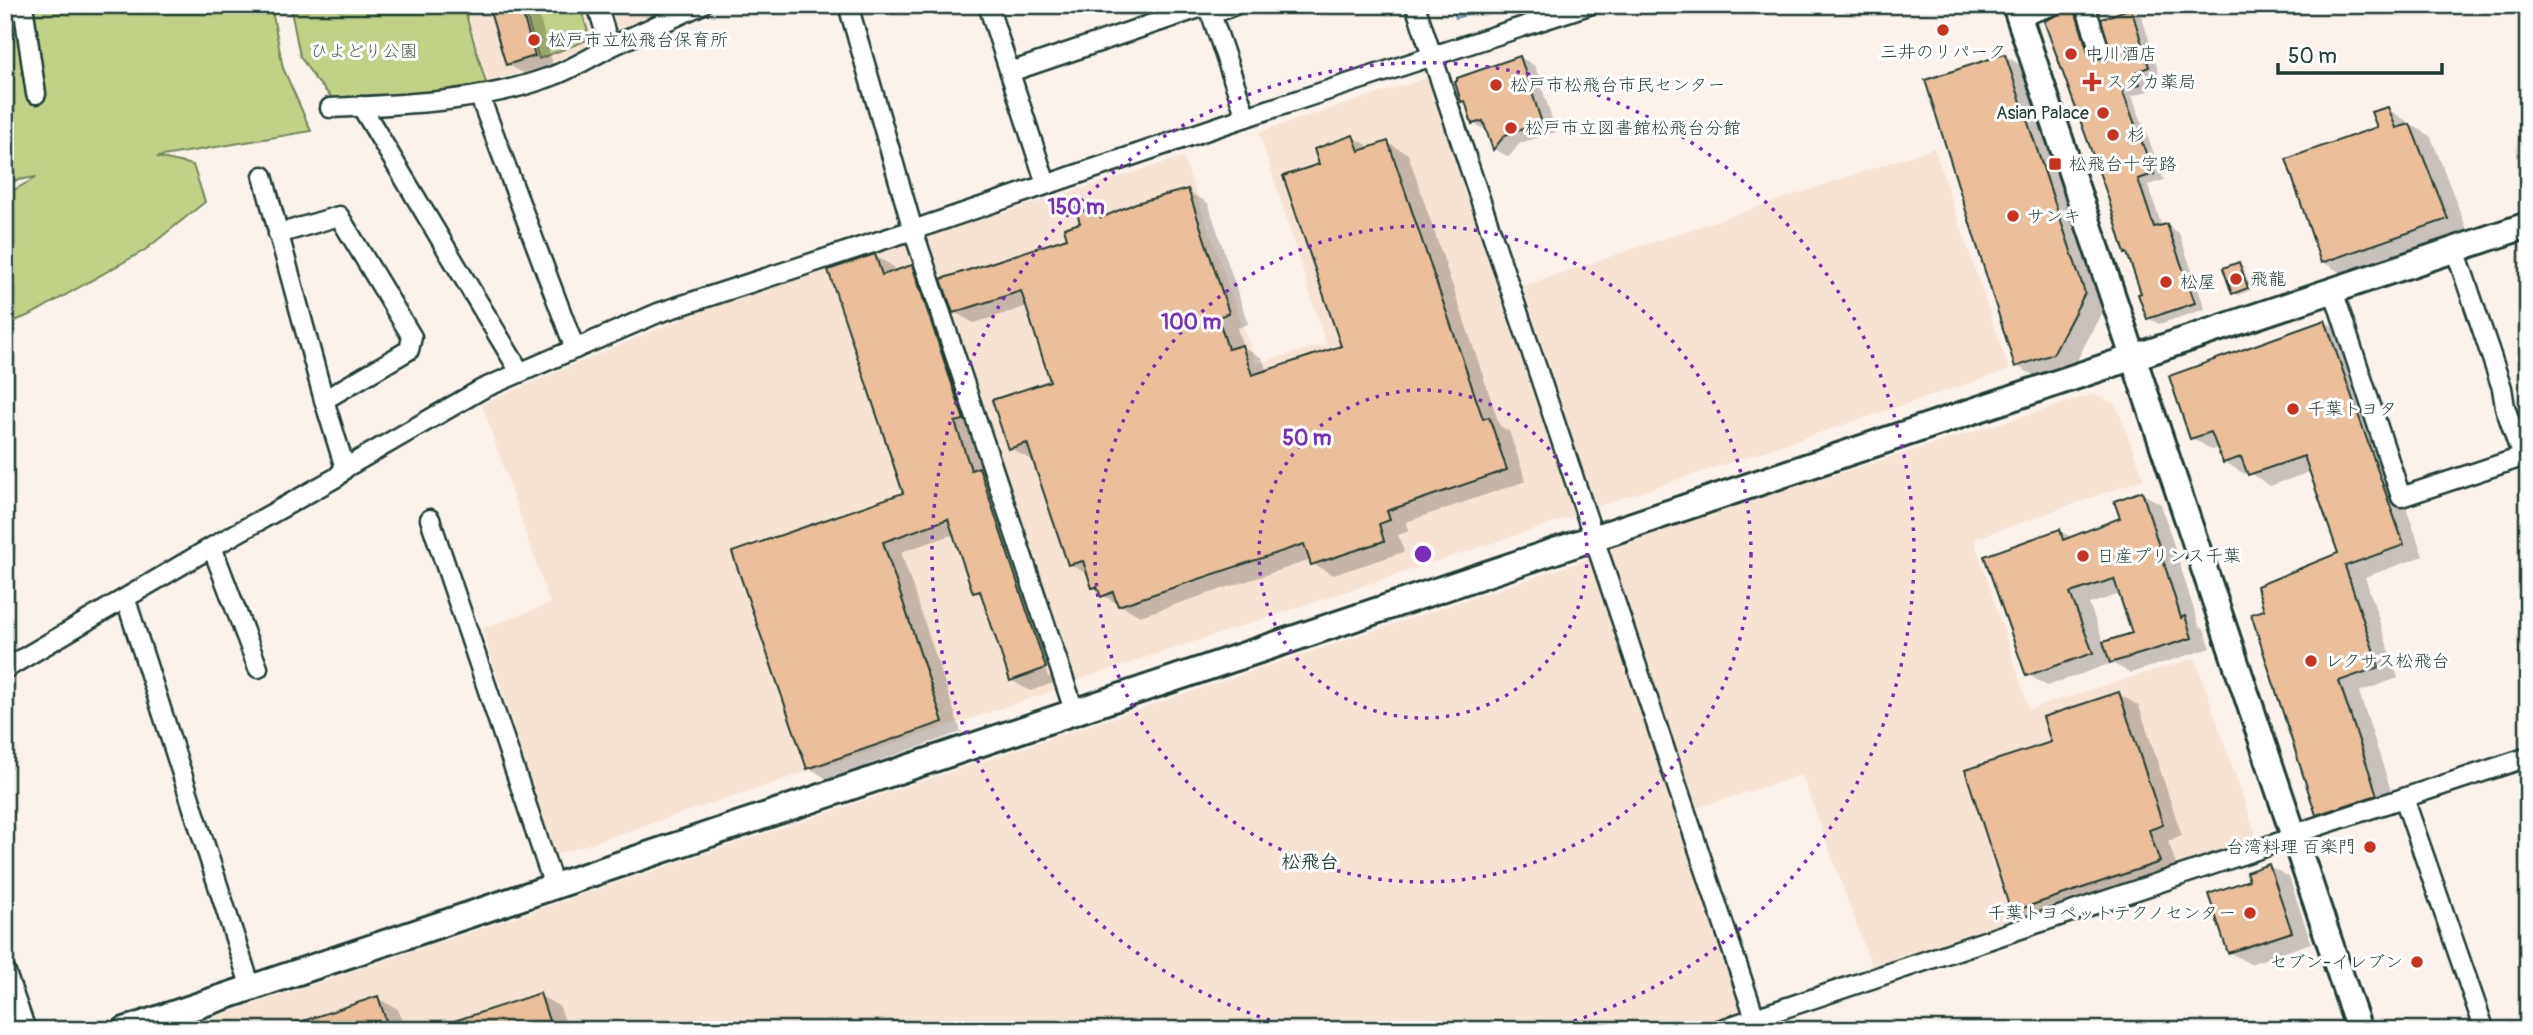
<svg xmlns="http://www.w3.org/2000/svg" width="2533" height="1035" font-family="Pangolin,'Klee One',sans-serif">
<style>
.built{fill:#f6e3d3}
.green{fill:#c1d186;stroke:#70875d;stroke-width:2}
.water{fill:#95c3ef;stroke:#668da4;stroke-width:2}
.shadow{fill:#0003;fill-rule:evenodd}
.building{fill:#eabf9a;stroke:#1f3d34;stroke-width:2}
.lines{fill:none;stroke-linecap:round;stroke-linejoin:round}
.street-casing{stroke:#1f3d34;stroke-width:23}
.secondary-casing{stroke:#1f3d34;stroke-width:30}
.street{stroke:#fff;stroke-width:18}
.secondary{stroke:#fff;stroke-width:24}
.ring{fill:none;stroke:#7b2cbf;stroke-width:3.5;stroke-dasharray:3.5 7}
.poi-dot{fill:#c8321e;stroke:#fff;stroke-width:2.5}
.labels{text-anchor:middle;stroke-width:6;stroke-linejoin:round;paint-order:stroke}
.poi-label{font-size:18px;fill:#1f3d34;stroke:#fff;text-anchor:start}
.park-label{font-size:18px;fill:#486248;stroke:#fff}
.neighbourhood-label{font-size:19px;font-weight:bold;fill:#1f3d34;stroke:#fff}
.centre{fill:#7b2cbf;stroke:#fff;stroke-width:3.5}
.ring-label{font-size:21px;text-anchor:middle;font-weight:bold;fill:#7b2cbf;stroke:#fff;stroke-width:6;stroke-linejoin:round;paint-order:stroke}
</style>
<rect width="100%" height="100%" fill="#fbf2eb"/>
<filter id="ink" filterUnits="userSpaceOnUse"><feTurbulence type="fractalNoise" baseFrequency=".0143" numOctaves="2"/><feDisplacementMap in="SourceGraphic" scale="14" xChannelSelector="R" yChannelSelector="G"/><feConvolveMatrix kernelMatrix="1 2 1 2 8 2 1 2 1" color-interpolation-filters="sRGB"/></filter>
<g filter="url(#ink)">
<!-- built -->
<g class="built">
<path d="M465,5h119l9,30 -1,10 -48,21 -57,16z"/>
<path d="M608,5h68l-49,22 -13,-2z"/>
<path d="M1427,78l147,438 -499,165 -147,-445 255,-79 73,207 70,-20 -67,-212z"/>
<path d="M1934,148l75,222 -414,137 -72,-221z"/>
<path d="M907,242l149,448 -501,165 -73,-226 68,-25 -68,-200 213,-91z"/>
<path d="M2094,394l22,11 28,74 -170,60 55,170 166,-51 62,180 -384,132 -71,-195 -106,33 -88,-263z"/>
<path d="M1589,559l155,451 -55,20h-1513z"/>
</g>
<!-- green -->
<g class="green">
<path d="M5,5h266l12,63 28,63 -154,26 36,8 12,37 -60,48 -113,64 -27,11v-130l32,-18 -32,5z"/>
<path d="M290,5h173l23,78 -62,11 -92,4 -17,-19 -15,-23z"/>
<path d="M523,5h57l10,34 -51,20z"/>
</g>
<!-- water -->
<path class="water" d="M1452,5h43l-39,13z"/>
<!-- shadow -->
<g class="shadow">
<path d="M489,5h47l18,63 -26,8 -21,-12z"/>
<path d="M2066,5h16l20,56 10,-9 18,-42 12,7 17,56 -13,5 4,12 -18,6 32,84 -16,5 14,42 5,-1 12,7 26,76 -46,15 -11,-6 -5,-24 -79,-280z"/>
<path d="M2005,56l21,12 79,238 -31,60 -37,11 -20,-11z"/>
<path d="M1520,57l15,9 21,66 -36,11 -11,14 -15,-8 -5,-17 -16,-9 -6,-19 -4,-3z"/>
<path d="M2388,109l43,28 36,93 -124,44 -20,-12z"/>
<path d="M1353,137l19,11 16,-5 20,11 92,272 9,5 17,50 -120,41 3,9 -11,4 6,17 -71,23 -20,-11 -2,-4 -171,56 -38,-21 -1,-4 -7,-4 -4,-11 -20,-12 -36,-106 -4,1 -20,-11 42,-66 -24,-76 -54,17 -20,-11 115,-73 28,-31 13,8 77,-25 21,12 40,121 -11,4 6,19 19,11 5,14 76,-25 -22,-182z"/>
<path d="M875,256l19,11 2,5 15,-5 20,11 134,401 -35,12 -19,-11 -28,-83 -8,-6 -20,-57 -54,18 60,180 -134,47 -19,-12 -74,-214 171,-58zM980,474h4l67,202 -3,1z"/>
<path d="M2239,264l4,3 8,23 -13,5 -5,-2z"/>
<path d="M2325,322l21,12 77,222 -58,21 33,101 -39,14 37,114 -58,19 -21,-11 -51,-203 74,-57 -28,-83 -42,15 -21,-14 -4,2 -21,-12 -5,-15 -7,3 -20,-12z"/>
<path d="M2141,493l20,11 38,122 5,3 7,19 -81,25 -18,-10 -65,23 -20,-12 33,-143 13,7 49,-18zM2121,594l13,40 -30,9 -15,-39z"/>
<path d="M2119,694l20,12 43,130 -14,5 11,32 -146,50 -20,-12 40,-168z"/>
<path d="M2269,866l20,11 22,66 -61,21 -21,-12 22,-70z"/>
<path d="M539,995l21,12 8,23h-133z"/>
<path d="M377,998l21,11 7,21h-125z"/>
</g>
<!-- building -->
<g class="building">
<path d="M488,5h32l15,51 -29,9z"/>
<path d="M2074,7l14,45 9,7 10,-3 3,-6 -9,-31 30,-11 18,59 -13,5 4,12 -18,6 32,84 -16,5 16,48 13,-3 28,79 -48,16 -9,-25 3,-1 -14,-40 -2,1 -18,-60 -63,-173z"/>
<path d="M2005,54l80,239 -32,61 -38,13 -90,-287z"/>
<path d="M1520,56l22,67 -37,12 -12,15 -10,-29 -11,3 -7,-23 -4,1 -6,-20 2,-1v-3z"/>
<path d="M2388,107l8,21 14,-4 38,95 -127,44 -35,-104 91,-32 -6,-15z"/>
<path d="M1353,135l6,16 29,-10 95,278 6,-2 18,53 -120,41 3,9 -11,4 5,17 -73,24 -7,-21 -186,62 -5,-14 -12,5 -4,-10 -5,1 -9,-27 -15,4 -41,-122 -19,6 -16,-49 58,-19 -29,-90 -68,22 -12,-34 126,-41 -3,-10 16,-5 -3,-10 20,-7 4,12 35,-15 52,-14 41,124 -11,4 10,32 14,-4 10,30 89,-29 -58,-170 36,-12 -5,-15z"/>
<path d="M875,254l7,21 30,-10 52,155 -9,2 16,48 8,-3 67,201 -36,13 -30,-90 -7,2 -25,-74 -65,23 60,180 -136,47 -75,-217 171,-59 -75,-223z"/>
<path d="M2239,262l9,26 -16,6 -9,-26z"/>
<path d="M2325,320l79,225 -59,21 34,101 -40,14 38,114 -61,20 -65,-201 13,-4 -7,-24 81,-33 -34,-97 -56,19 -7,-18 -18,6 -12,-31 -21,7 -21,-63z"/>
<path d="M2142,491l39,127 4,-2 7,22 -82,25 -7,-21 29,-9 -18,-54 -44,14 23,60 -67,23 -42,-120 76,-27 3,11 57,-22 -6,-17z"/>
<path d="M2119,692l44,133 -14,5 11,32 -149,50 -46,-142 86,-28 -8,-25z"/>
<path d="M2269,864l23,68 -64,21 -20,-59 41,-14 -3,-8z"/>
<path d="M540,993l12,37h-112l-1,-4z"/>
<path d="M378,996l11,34h-103l-1,-3z"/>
</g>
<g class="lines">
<defs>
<g id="street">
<path d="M23,5l13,89"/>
<path d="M597,5l13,42 91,-42"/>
<path d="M848,5l65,225 162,483"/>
<path d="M988,5l58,179"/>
<path d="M1208,5l38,112"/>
<path d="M1415,5l340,1013 540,-181"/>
<path d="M2085,5l14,43"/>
<path d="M1211,14l24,-9"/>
<path d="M2019,17l35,-12"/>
<path d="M1010,72l198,-67"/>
<path d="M480,97l95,252"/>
<path d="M361,106l159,266"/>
<path d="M330,108c73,-4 147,-5 217,-30 22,-7 42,-20 63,-31"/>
<path d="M263,176l61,224 21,68"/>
<path d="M278,234l61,-18 73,121 -3,13 -85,50"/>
<path d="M2333,290l68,207 121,-40 -17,-50 -3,-19 -47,-139"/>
<path d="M430,519l124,367"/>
<path d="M212,547l46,121"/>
<path d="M126,600l125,388"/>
<path d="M5,669l207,-122 125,-70 8,-9 137,-79 176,-76 255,-83 333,-113 343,-112"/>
<path d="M2404,798l79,227"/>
<path d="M2294,834l234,-77"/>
<path d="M5,970l21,60"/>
<path d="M1719,1030l36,-12"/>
</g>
<g id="secondary">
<path d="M2015,5l344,1025"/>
<path d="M125,1030l2403,-805"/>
</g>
</defs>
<!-- street casing -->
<use href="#street" class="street-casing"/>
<!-- secondary casing -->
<use href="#secondary" class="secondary-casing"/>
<!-- street -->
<use href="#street" class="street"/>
<!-- secondary -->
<use href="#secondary" class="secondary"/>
</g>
</g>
<!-- distance rings -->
<g class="ring">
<circle cx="1423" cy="554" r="164"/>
<circle cx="1423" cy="554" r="328"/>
<path d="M1300 1029A491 491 0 1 1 1546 1029"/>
</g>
<!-- markers -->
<g class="poi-dot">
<circle cx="1943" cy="30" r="7"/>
<circle cx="534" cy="40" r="7"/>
<circle cx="2071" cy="54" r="7"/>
<path d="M2088.5 71.5h7v7h7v7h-7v7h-7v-7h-7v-7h7z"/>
<circle cx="1496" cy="85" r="7"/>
<circle cx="2103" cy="113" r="7"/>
<circle cx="1511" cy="128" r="7"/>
<circle cx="2113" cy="135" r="7"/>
<rect x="2048" y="157" width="14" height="14" rx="3.5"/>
<circle cx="2013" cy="216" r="7"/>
<circle cx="2236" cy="279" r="7"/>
<circle cx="2166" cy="282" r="7"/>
<circle cx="2293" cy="409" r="7"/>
<circle cx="2083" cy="556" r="7"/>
<circle cx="2311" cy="661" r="7"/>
<circle cx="2370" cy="847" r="7"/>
<circle cx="2250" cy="913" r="7"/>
<circle cx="2417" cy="962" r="7"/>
</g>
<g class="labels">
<!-- poi labels -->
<g class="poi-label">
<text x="548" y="46">松戸市立松飛台保育所</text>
<text x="1943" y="58" text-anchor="middle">三井のリパーク</text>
<text x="2085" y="60">中川酒店</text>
<text x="2106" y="88">スダカ薬局</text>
<text x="1510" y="91">松戸市松飛台市民センター</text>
<text x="2089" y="119" text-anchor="end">Asian Palace</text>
<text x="1525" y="134">松戸市立図書館松飛台分館</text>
<text x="2127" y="141">杉</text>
<text x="2069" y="170">松飛台十字路</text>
<text x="2027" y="222">サンキ</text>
<text x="2250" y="285">飛龍</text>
<text x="2180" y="288">松屋</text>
<text x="2307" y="415">千葉トヨタ</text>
<text x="2097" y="562">日産プリンス千葉</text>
<text x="2325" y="667">レクサス松飛台</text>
<text x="2356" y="853" text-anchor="end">台湾料理 百楽門</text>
<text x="2236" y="919" text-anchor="end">千葉トヨペットテクノセンター</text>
<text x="2403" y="968" text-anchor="end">セブン-イレブン</text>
</g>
<!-- park labels -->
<g class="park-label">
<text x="364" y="57">ひよどり公園</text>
</g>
<!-- neighbourhood labels -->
<g class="neighbourhood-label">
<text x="1310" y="868">松飛台</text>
</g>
</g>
<circle cx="1423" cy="554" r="10" class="centre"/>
<g class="ring-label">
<text x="1076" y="214">150 m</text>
<text x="1191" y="329">100 m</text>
<text x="1307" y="445">50 m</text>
</g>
<!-- margin -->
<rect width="2533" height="1035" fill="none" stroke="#fff" stroke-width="28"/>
<rect x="14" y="14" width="2505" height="1007" fill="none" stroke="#1f3d34" stroke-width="2.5" filter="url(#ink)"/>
<!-- scale -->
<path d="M2278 63v10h164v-10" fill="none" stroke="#1f3d34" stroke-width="3.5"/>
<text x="2288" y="63" font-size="21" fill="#1f3d34" stroke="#ffffff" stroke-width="5" paint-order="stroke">50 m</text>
</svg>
